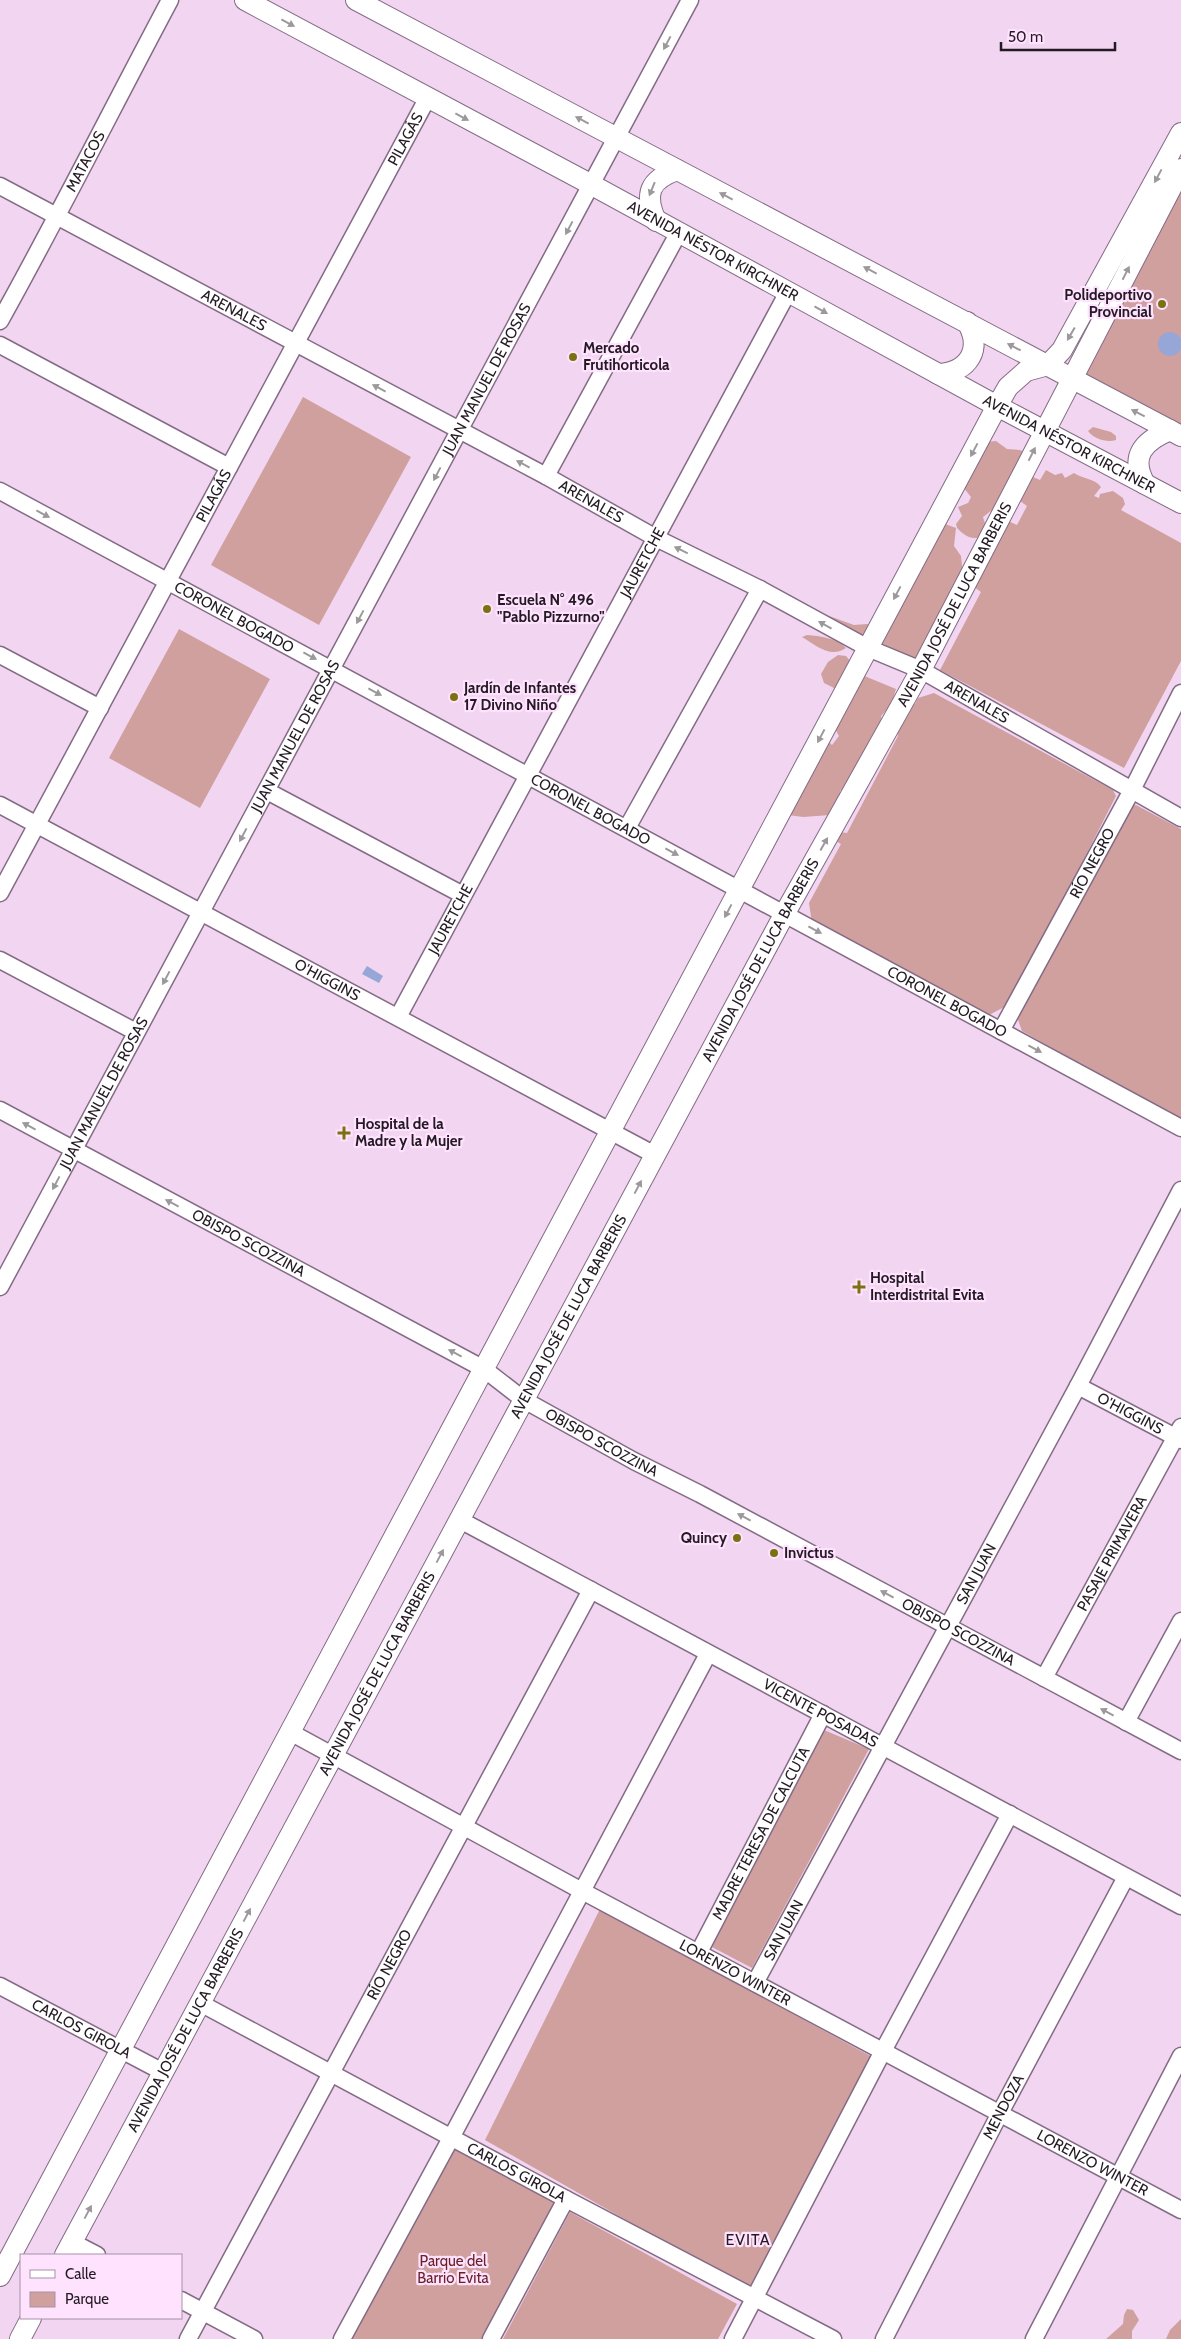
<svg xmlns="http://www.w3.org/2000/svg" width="1181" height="2339" font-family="Cabin,sans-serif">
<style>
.green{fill:#d0a09f}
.water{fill:#96a6d7}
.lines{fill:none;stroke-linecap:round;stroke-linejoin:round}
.minor-casing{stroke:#846b85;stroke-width:19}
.major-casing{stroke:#846b85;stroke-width:22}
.minor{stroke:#fff;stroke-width:16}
.major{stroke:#fff;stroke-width:20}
.oneway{fill:#9c989c}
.poi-dot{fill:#7c7111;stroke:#fee2fe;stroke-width:2}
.labels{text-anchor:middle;stroke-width:4.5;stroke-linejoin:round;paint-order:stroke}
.street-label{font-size:15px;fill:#241a24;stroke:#fee2fe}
.poi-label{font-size:15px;font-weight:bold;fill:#241a24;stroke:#fee2fe;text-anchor:start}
.park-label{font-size:15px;fill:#692126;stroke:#fee2fe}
.neighbourhood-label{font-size:16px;letter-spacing:1px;fill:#241a24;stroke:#fee2fe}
</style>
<rect width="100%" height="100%" fill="#f1d5f1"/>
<!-- green -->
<g class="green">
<path d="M1181,182v243l-97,-51z"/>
<path d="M303,397l108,60 -92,168 -108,-60z"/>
<path d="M1093,427l18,5 5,4v4c-9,3 -22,-1 -28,-9z"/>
<path d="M996,441l11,8 13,1 6,3 -25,50 -18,14 3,10 -5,10c-11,3 -17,-2 -24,-9l-1,-4 6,-8 -4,-9 10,-4 3,-6 -8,-10 23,-45z"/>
<path d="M1046,470l9,5 7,-2 3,5 9,-5c9,6 20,5 27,14l-7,9 5,2 1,-4 13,-3 10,7 2,6 -4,6 60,33v118l-57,107 -184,-98 41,-78 -7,-5 34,-66 9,4 10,-19 -7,-5 -1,-7 11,-16 3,-1 7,3z"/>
<path d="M937,521l19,7 -2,18 7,10 2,19 -39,81 -11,5 -32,-18z"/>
<path d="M818,612l36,13 13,-1 9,5 -10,11z"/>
<path d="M179,629l91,50 -70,129 -91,-50z"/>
<path d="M807,635c13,1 30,3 39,13 -15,11 -31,-3 -44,-11z"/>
<path d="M838,655l8,1 16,19 34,14 -5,16 -10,11 1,7 -24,40 -10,21 -8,7 -1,12 -9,12 -27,2 -15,-2 40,-74 4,4 7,-9 -10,-18 7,-29 -12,-6 -3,-9 7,-12z"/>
<path d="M934,693l179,97 3,6 -106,208 -21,11 -177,-92 -3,-20 32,-59 -9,-5 7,-7 8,1 51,-97 -1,-4 9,-27 9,-1 3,-6z"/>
<path d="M1136,805l45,24v292l-159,-90 -6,-17 115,-208z"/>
<path d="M824,1730l45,19 -117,219 -40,-21z"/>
<path d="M600,1909l274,149 -123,233 -266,-151z"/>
<path d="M453,2142l106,58 -72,139h-143z"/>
<path d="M570,2212l167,92 -19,35h-215z"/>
<path d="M1127,2309l6,1 6,10 -7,11v8h-26l17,-15 1,-9z"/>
<path d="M1181,2319v20h-15l4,-9z"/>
</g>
<!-- water -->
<g class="water">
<circle cx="1170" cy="344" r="12"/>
<path d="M367,966l16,10 -4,7 -17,-9z"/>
</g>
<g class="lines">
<defs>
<g id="minor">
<path id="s1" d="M0,186l546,290 110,62 104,51 108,59 53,22 260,148"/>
<path id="s2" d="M0,321c59,-106 113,-214 170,-321"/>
<path d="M0,345l229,122"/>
<path d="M546,476l133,-244"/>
<path id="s3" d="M0,491l1181,637"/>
<path d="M0,655l100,53"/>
<path d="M267,791l196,104"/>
<path id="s4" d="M0,805l655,350"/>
<path d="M627,828l133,-239"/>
<path id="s5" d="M0,893l427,-794"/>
<path d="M0,960l136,72"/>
<path id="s6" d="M398,1017l390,-725"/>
<path id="s7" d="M1001,1031l131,-241 49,-97"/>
<path id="s8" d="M0,1110l484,259 40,31 110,61 66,33 481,257"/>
<path id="s9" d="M0,1287l690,-1287"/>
<path id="s10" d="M1078,1386l103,54"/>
<path id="s11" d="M460,1520l721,386"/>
<path id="s12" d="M1044,1678l137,-251"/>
<path d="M1126,1722l55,-101"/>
<path id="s13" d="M290,1732l292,159 599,319"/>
<path id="s14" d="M699,1952l124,-238"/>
<path id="s15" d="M755,1983l323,-597 103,-196"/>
<path id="s16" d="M0,1986l163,86"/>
<path id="s17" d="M200,2003l366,196 267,140"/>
<path d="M72,2242l25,13"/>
<path d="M181,2300l73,39"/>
<path id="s18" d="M188,2339l403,-749"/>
<path d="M342,2339l109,-201 257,-484"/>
<path d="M491,2339l75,-140"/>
<path d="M733,2339l150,-288 127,-237"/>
<path id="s19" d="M884,2339l116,-226 126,-236"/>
<path d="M1034,2339l147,-283"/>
</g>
<g id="major">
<path id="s20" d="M245,0l347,185 405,221 184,97"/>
<path d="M356,0l825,436"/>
<path d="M656,221c-12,-27 -7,-41 21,-51"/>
<path d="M938,374c31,-2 45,-25 29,-52"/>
<path d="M1145,484c-16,-28 -1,-43 25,-54"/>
<path id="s21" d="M65,2255l720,-1342 136,-243 260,-501"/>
<path d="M0,2276l997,-1870 11,-19 18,-16 22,-6 14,-15 119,-217"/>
<path d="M20,2339l11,-21"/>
</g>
</defs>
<!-- minor casing -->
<use href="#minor" class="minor-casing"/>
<!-- major casing -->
<use href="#major" class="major-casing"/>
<!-- minor -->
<use href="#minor" class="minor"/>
<!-- major -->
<use href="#major" class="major"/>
</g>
<!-- one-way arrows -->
<defs><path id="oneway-solid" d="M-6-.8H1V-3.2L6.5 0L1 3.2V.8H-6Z" transform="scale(1.25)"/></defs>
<g class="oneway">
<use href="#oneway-solid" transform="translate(288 23) rotate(28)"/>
<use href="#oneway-solid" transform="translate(667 43) rotate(118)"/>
<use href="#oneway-solid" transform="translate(462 117) rotate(28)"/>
<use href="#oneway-solid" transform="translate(582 120) rotate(-152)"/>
<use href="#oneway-solid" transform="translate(1158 176) rotate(118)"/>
<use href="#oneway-solid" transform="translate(652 189) rotate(112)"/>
<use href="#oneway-solid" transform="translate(726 196) rotate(-152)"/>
<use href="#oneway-solid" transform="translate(569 228) rotate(118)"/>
<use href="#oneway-solid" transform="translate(870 270) rotate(-152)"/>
<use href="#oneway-solid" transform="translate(1126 273) rotate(-63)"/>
<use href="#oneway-solid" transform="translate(821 310) rotate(29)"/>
<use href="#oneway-solid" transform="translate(1071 334) rotate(120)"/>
<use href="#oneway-solid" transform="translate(1014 347) rotate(-153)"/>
<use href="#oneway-solid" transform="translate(379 388) rotate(-152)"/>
<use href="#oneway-solid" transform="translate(1138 413) rotate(-153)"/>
<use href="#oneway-solid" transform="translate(974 450) rotate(118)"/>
<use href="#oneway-solid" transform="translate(1032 454) rotate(-63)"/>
<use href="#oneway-solid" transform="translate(523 464) rotate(-152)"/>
<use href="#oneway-solid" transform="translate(437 474) rotate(118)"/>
<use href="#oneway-solid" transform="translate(43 514) rotate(28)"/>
<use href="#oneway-solid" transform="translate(681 550) rotate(-154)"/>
<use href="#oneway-solid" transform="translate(897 593) rotate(118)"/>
<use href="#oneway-solid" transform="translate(360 617) rotate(118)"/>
<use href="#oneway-solid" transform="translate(825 625) rotate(-151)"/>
<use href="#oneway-solid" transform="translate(310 656) rotate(28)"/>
<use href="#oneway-solid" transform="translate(375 692) rotate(28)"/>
<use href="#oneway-solid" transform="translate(821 736) rotate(118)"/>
<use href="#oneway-solid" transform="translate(243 835) rotate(118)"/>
<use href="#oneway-solid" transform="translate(824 844) rotate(-61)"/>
<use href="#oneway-solid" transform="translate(672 852) rotate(28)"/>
<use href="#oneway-solid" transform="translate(728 911) rotate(118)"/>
<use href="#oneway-solid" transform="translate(815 930) rotate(28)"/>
<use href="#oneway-solid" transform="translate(166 978) rotate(118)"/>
<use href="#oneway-solid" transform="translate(1035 1049) rotate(28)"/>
<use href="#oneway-solid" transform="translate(29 1126) rotate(-152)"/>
<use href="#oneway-solid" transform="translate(56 1183) rotate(118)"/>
<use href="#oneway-solid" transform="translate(638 1187) rotate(-62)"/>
<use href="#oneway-solid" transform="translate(172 1203) rotate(-152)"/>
<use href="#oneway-solid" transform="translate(455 1353) rotate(-152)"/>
<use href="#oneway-solid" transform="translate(744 1517) rotate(-152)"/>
<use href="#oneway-solid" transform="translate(440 1556) rotate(-62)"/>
<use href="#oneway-solid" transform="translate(887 1594) rotate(-152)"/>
<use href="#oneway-solid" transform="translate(1107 1712) rotate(-152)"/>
<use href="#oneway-solid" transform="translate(247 1915) rotate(-62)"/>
<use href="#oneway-solid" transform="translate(88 2212) rotate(-62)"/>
</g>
<!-- markers -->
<g class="poi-dot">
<circle cx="1162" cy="304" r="5"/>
<circle cx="573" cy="357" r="5"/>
<circle cx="487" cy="609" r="5"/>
<circle cx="454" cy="697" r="5"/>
<path d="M341.5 1125.5h5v5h5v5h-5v5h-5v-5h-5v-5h5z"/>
<path d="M856.5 1279.5h5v5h5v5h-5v5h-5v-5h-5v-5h5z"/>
<circle cx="737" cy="1538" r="5"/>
<circle cx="774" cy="1553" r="5"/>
</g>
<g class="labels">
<!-- street labels -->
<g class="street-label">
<text dy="5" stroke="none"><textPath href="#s5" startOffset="856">PILAGÁS</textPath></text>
<text dy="5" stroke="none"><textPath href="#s2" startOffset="181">MATACOS</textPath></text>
<text dy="5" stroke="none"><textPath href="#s20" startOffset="531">AVENIDA NÉSTOR KIRCHNER</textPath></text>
<text dy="5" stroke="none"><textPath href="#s1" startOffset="265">ARENALES</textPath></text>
<text dy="5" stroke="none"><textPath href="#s9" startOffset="1030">JUAN MANUEL DE ROSAS</textPath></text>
<text dy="5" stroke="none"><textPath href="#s20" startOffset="936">AVENIDA NÉSTOR KIRCHNER</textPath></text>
<text dy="5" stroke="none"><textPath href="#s5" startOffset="451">PILAGÁS</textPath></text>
<text dy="5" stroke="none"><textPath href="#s1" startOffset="670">ARENALES</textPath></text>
<text dy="5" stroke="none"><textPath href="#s6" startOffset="516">JAURETCHE</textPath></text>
<text dy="5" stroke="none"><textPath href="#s21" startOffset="1875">AVENIDA JOSÉ DE LUCA BARBERIS</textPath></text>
<text dy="5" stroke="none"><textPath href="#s3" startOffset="266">CORONEL BOGADO</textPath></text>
<text dy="5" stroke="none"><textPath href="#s1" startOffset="1105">ARENALES</textPath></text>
<text dy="5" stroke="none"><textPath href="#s9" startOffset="625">JUAN MANUEL DE ROSAS</textPath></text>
<text dy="5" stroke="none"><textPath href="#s3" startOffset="671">CORONEL BOGADO</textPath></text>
<text dy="5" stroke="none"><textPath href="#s7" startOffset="191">RÍO NEGRO</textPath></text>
<text dy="5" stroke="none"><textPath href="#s6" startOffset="111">JAURETCHE</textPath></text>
<text dy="5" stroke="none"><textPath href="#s21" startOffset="1470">AVENIDA JOSÉ DE LUCA BARBERIS</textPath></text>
<text dy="5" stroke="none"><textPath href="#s4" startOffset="371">O'HIGGINS</textPath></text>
<text dy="5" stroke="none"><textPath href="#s3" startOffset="1076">CORONEL BOGADO</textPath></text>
<text dy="5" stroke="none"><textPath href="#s9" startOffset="220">JUAN MANUEL DE ROSAS</textPath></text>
<text dy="5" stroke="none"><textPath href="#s8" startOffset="282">OBISPO SCOZZINA</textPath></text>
<text dy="5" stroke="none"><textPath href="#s21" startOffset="1065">AVENIDA JOSÉ DE LUCA BARBERIS</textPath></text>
<text dy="5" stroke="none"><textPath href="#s10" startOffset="59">O'HIGGINS</textPath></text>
<text dy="5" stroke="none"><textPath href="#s8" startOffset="688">OBISPO SCOZZINA</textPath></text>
<text dy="5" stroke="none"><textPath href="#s12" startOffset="142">PASAJE PRIMAVERA</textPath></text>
<text dy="5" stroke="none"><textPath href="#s15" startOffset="465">SAN JUAN</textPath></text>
<text dy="5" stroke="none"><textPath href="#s8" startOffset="1092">OBISPO SCOZZINA</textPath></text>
<text dy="5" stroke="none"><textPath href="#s21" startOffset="660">AVENIDA JOSÉ DE LUCA BARBERIS</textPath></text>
<text dy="5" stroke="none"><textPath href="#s11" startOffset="409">VICENTE POSADAS</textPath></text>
<text dy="5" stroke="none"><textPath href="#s14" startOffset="134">MADRE TERESA DE CALCUTA</textPath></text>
<text dy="5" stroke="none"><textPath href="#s15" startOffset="60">SAN JUAN</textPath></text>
<text dy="5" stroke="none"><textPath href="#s18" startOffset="425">RÍO NEGRO</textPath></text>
<text dy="5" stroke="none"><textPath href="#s13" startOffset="506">LORENZO WINTER</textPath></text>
<text dy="5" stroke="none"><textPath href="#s16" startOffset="92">CARLOS GIROLA</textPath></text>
<text dy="5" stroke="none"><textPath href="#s21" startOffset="255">AVENIDA JOSÉ DE LUCA BARBERIS</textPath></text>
<text dy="5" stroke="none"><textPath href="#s19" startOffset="261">MENDOZA</textPath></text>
<text dy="5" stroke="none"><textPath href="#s13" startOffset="911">LORENZO WINTER</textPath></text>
<text dy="5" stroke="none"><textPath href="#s17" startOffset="359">CARLOS GIROLA</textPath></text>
</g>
<!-- poi labels -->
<g class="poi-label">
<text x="1152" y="300" text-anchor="end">Polideportivo<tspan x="1152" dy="17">Provincial</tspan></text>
<text x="583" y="353">Mercado<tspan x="583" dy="17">Frutihorticola</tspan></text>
<text x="497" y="605">Escuela N° 496<tspan x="497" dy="17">"Pablo Pizzurno"</tspan></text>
<text x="464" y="693">Jardín de Infantes<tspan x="464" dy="17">17 Divino Niño</tspan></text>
<text x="355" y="1129">Hospital de la<tspan x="355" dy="17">Madre y la Mujer</tspan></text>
<text x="870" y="1283">Hospital<tspan x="870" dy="17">Interdistrital Evita</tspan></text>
<text x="727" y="1543" text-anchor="end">Quincy</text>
<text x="784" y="1558">Invictus</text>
</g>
<!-- park labels -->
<g class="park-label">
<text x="453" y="2266">Parque del<tspan x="453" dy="17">Barrio Evita</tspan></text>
</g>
<!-- neighbourhood labels -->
<g class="neighbourhood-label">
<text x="748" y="2245">EVITA</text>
</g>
</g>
<!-- legend -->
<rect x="20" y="2254" width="162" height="65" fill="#fee2fe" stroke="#a792a7"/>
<rect x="30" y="2270" width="25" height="8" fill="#ffffff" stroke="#a792a7"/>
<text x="65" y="2279" font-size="15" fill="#241a24">Calle</text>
<rect x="30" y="2292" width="25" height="15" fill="#d0a09f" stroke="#a792a7"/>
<text x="65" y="2304" font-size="15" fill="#241a24">Parque</text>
<!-- scale -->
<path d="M1001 42v8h114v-8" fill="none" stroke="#241a24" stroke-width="2.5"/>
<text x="1008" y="42" font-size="15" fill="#241a24" stroke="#fee2fe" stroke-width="4" paint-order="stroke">50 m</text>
</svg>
